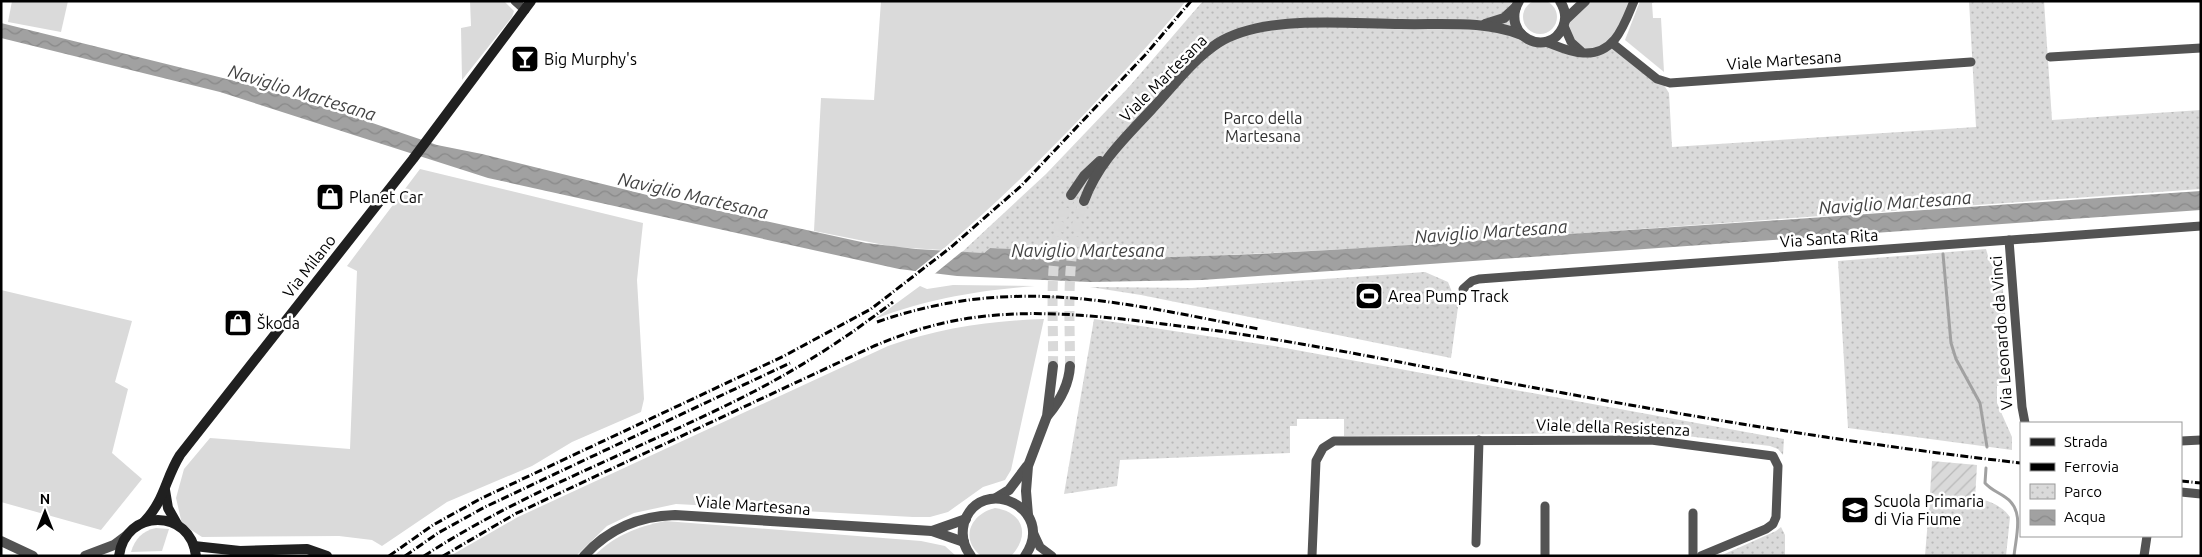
<svg xmlns="http://www.w3.org/2000/svg" width="2202" height="557" font-family="Ubuntu,sans-serif">
<style>
.grass{fill:#dadada}
.park{fill:url(#park-dots)}
.garden{fill:url(#garden-furrows)}
.water{fill:url(#water-waves)}
.pier{fill:#fff}
.lines{fill:none;stroke-linecap:round;stroke-linejoin:round}
.stream{stroke:#a1a1a1;stroke-width:3}
.tertiary-tunnel{stroke:#d9d9d9;stroke-width:10;stroke-dasharray:10 5;stroke-linecap:butt}
.minor{stroke:#535353;stroke-width:9}
.tertiary{stroke:#535353;stroke-width:10}
.secondary{stroke:#202020;stroke-width:10}
.rail{stroke:#000;stroke-width:3;stroke-dasharray:8 2.5 1 2.5;stroke-linecap:butt}
.labels{text-anchor:middle;stroke-width:5;stroke-linejoin:round;paint-order:stroke}
.poi-label{font-size:16px;fill:#000;stroke:#fff;text-anchor:start}
.street-label{font-size:16px;fill:#000;stroke:#fff}
.park-label{font-size:16px;fill:#313131;stroke:#fff}
.water-label{font-size:18px;font-style:italic;fill:#424242;stroke:#fff}
</style>
<defs>
<pattern id="park-dots" width="8" height="8" patternUnits="userSpaceOnUse" patternTransform="scale(1.25)"><rect width="8" height="8" fill="#dadada"/><path d="M2 2h.1M6 6h.1" fill="none" stroke="#b9b9b9" stroke-width="1.8" stroke-linecap="round"/></pattern>
<pattern id="garden-furrows" width="10" height="10" patternUnits="userSpaceOnUse" patternTransform="scale(1.25)"><rect width="10" height="10" fill="#dadada"/><path d="M-1 1l2-2M0 10L10 0M9 11l2-2" fill="none" stroke="#b9b9b9"/></pattern>
<pattern id="water-waves" width="16" height="10" patternUnits="userSpaceOnUse" patternTransform="scale(1.25)"><rect width="16" height="10" fill="#a1a1a1"/><path d="M0 5q4-4 8 0t8 0" fill="none" stroke="#898989"/></pattern>
</defs>
<rect width="100%" height="100%" fill="#fff"/>
<!-- grass -->
<g class="grass">
<circle cx="1540" cy="17" r="17"/>
<path d="M12,1h56l-7,31 -53,-10z"/>
<path d="M470,1h34l10,10 -2,6 -50,63 -1,-52 10,-2z"/>
<path d="M881,1h305c-30,37 -62,70 -94,105 -48,51 -97,99 -150,144l-48,-3 -80,-16 7,-133 53,2z"/>
<path d="M1585,1h49l-13,30 -19,18h-24l-13,-26z"/>
<path d="M1640,1h17l-5,2 1,15h8l3,54 -39,-32z"/>
<path d="M420,169l223,54 -6,57 7,119 -3,13 -69,30 -40,24 -85,36 -65,44 -10,-6 -33,-4 -137,1 -20,-13 -6,-26 8,-29 26,-31 140,11 7,-178 -10,-5z"/>
<path d="M953,285l82,1c-58,5 -105,12 -160,33l45,-33 7,3z"/>
<path d="M1,290l131,31 -17,61 13,7 -16,64 30,26 -41,51 -100,-28z"/>
<path d="M1044,319l-33,151 -6,10 -22,7 -35,25 -18,5h-17l-237,-13 -42,9 -27,13 -31,30h-126l68,-39 370,-171c53,-18 100,-25 156,-27z"/>
<path d="M995,508c28,4 36,27 16,48h-30c-22,-18 -10,-42 14,-48z"/>
<path d="M665,521l256,20 24,5 11,10h-362c21,-21 43,-29 71,-35z"/>
<path d="M156,528l13,1 -7,22 -31,1c4,-13 11,-21 25,-24z"/>
</g>
<!-- park -->
<g class="park">
<path d="M1203,1h315l4,36 64,17 25,-11 51,39 7,11 3,54 304,-20 -7,-126h75l8,119 149,-10v79l-815,58 -234,12 -105,-1v-7l-57,-3 -6,5 -22,-1 84,-78 82,-86z"/>
<path d="M1986,249l4,14 11,5 10,112 -14,6v17l15,34v13l-164,-22 -10,-167z"/>
<path d="M1425,272l23,10 10,25 -7,51 -310,-63 -51,-8 102,1z"/>
<path d="M1094,319l180,27 510,93 -1,16 -5,-6 -8,-3 -117,-14 -309,4v-17h-47v7h-7v27l-170,7 -3,26 -53,8z"/>
<path d="M1930,494c26,3 63,-1 80,23l-4,39h-81z"/>
<path d="M1781,527l4,8v21h-65l56,-25z"/>
</g>
<!-- garden -->
<path class="garden" d="M1932,461l45,4 -2,34 -45,-5z"/>
<!-- water -->
<path class="water" d="M1,23l238,59 104,31 94,32 45,9 165,41 219,48 50,6 68,4 6,-5 41,2v8c175,3 349,-11 523,-23 216,-14 431,-29 647,-44v19l-999,70 -112,2 -133,-6 -58,-7 -411,-91 -268,-86 -219,-54z"/>
<!-- pier -->
<path class="pier" d="M944,248l21,1 -33,27 -19,-3z"/>
<g class="lines">
<!-- stream -->
<g class="stream">
<path d="M1943,254l8,89 5,16 24,44 7,44"/>
<path d="M1986,468l-1,15c6,7 13,9 20,14 20,13 11,38 9,59"/>
</g>
<!-- tertiary-tunnel -->
<g class="tertiary-tunnel">
<path d="M1053,366c1,-57 -7,-119 18,-171"/>
<path d="M1070,366c0,-55 -5,-113 14,-165"/>
</g>
<!-- minor -->
<g class="minor">
<path d="M515,1l10,9"/>
<path d="M1564,26l7,16 10,9"/>
<path d="M1546,42c11,4 25,11 37,11 32,2 41,-28 51,-52"/>
<path d="M1612,43l45,36 13,4 301,-21"/>
<path d="M2050,57l151,-9"/>
<path d="M2009,240l13,167 3,16"/>
<path d="M1463,289l9,-8 7,-2 722,-53"/>
<path d="M2181,441l20,-1"/>
<path d="M2181,492l20,2"/>
<path d="M1545,506v50"/>
<path d="M1693,513v43"/>
<path d="M1033,532l7,15 12,9"/>
<path d="M1476,543l3,-103"/>
<path d="M1312,556l4,-95 7,-13 11,-7 317,-1 122,16 5,10 -2,51 -3,7 -7,5 -65,27"/>
<path d="M2144,556l3,-20"/>
</g>
<!-- tertiary -->
<g class="tertiary">
<path d="M1519,1c-20,34 29,59 44,26 4,-9 2,-18 -3,-26"/>
<path d="M1566,19l19,-18"/>
<path d="M1485,24l19,-6 12,-11"/>
<path d="M1071,195l13,-19 16,-15"/>
<path d="M1084,201c14,-38 40,-62 67,-91 21,-22 41,-50 67,-67 46,-29 130,-19 183,-19 40,1 83,-4 121,11"/>
<path d="M1048,415c11,-13 21,-31 22,-49"/>
<path d="M996,498l13,-8 18,-24"/>
<path d="M1028,515l-2,-24 2,-25 19,-50 6,-50"/>
<path d="M932,531l34,-12"/>
<path d="M1,541l32,15"/>
<path d="M85,556l29,-11 12,-9"/>
<path d="M584,556c25,-28 55,-40 91,-41l257,16 32,11"/>
<path d="M971,556c-8,-10 -10,-21 -7,-33 16,-50 94,-15 61,33"/>
</g>
<!-- secondary -->
<g class="secondary">
<path d="M165,490l3,18 9,16"/>
<path d="M144,522c21,-22 21,-43 36,-67l233,-296 118,-158"/>
<path d="M194,546l46,5 67,-2 20,7"/>
<path d="M119,556c6,-48 72,-48 77,0"/>
</g>
<!-- rail -->
<g class="rail">
<path d="M877,322c137,-48 246,-19 382,7"/>
<path d="M2181,481l20,2"/>
<path d="M389,556l44,-31 47,-26 304,-143 87,-47 79,-61 71,-62 125,-132 45,-53"/>
<path d="M405,556l33,-23 47,-26 305,-144"/>
<path d="M424,556c103,-67 220,-108 329,-164 50,-26 96,-56 140,-90"/>
<path d="M443,556l72,-42 359,-168c17,-7 33,-13 50,-18 90,-26 182,-11 272,0 118,15 234,41 351,62 158,29 315,55 474,73"/>
</g>
</g>
<!-- icons -->
<defs>
<symbol id="bar-square" viewBox="-11 -11 22 22"><rect x="-9" y="-9" width="18" height="18" rx="4" fill="#000" stroke="#fff"/><path d="M-6-5H6L.8 .8V4.5H3.5V6h-7V4.5H-.8V.8Z" fill="#fff"/></symbol>
<symbol id="shop-square" viewBox="-11 -11 22 22"><rect x="-9" y="-9" width="18" height="18" rx="4" fill="#000" stroke="#fff"/><path d="M-5-2.5h2.3a2.7 3.5 0 0 1 5.4 0H5L5.5 6h-11ZM-1.5-2.5h3a1.5 2.3 0 0 0-3 0Z" fill="#fff"/></symbol>
<symbol id="stadium-square" viewBox="-11 -11 22 22"><rect x="-9" y="-9" width="18" height="18" rx="4" fill="#000" stroke="#fff"/><path d="M0-5a6.5 5 0 1 0 0 10a6.5 5 0 1 0 0-10ZM-3.5-1.8h7v3.6h-7Z" fill="#fff"/></symbol>
<symbol id="school-square" viewBox="-11 -11 22 22"><rect x="-9" y="-9" width="18" height="18" rx="4" fill="#000" stroke="#fff"/><path d="M0-5L7-2L0 1L-7-2ZM-4 1L0 2.5L4 1V4Q0 6-4 4Z" fill="#fff"/></symbol>
</defs>
<g fill-rule="evenodd">
<use href="#bar-square" x="509" y="43" width="32" height="32"/>
<use href="#shop-square" x="314" y="181" width="32" height="32"/>
<use href="#stadium-square" x="1353" y="280" width="32" height="32"/>
<use href="#shop-square" x="222" y="307" width="32" height="32"/>
<use href="#school-square" x="1839" y="494" width="32" height="32"/>
</g>
<g class="labels">
<!-- poi labels -->
<g class="poi-label">
<text x="544" y="65">Big Murphy's</text>
<text x="349" y="203">Planet Car</text>
<text x="1388" y="302">Area Pump Track</text>
<text x="257" y="329">Škoda</text>
<text x="1874" y="507">Scuola Primaria<tspan x="1874" dy="18">di Via Fiume</tspan></text>
</g>
<!-- street labels -->
<g class="street-label">
<text transform="translate(1784 60) rotate(-4)" y="6">Viale Martesana</text>
<text transform="translate(1163 78) rotate(-45)" y="6">Viale Martesana</text>
<text transform="translate(1829 238) rotate(-4)" y="6">Via Santa Rita</text>
<text transform="translate(309 266) rotate(-52)" y="6">Via Milano</text>
<text transform="translate(2001 333) rotate(-94)" y="6">Via Leonardo da Vinci</text>
<text transform="translate(1613 427) rotate(2)" y="6">Viale della Resistenza</text>
<text transform="translate(753 505) rotate(4)" y="6">Viale Martesana</text>
</g>
<!-- park labels -->
<g class="park-label">
<text x="1263" y="124">Parco della<tspan x="1263" dy="18">Martesana</tspan></text>
</g>
<!-- water labels -->
<g class="water-label">
<text transform="translate(302 93) rotate(17)" y="6">Naviglio Martesana</text>
<text transform="translate(693 196) rotate(13)" y="6">Naviglio Martesana</text>
<text transform="translate(1895 203) rotate(-4)" y="6">Naviglio Martesana</text>
<text transform="translate(1491 232) rotate(-4)" y="6">Naviglio Martesana</text>
<text x="1088" y="257">Naviglio Martesana</text>
</g>
</g>
<!-- border -->
<rect width="2202" height="557" fill="none" stroke="#000000" stroke-width="5"/>
<!-- legend -->
<rect x="2020" y="422" width="162" height="115" fill="#ffffff" stroke="#999999"/>
<rect x="2030" y="438" width="25" height="8" fill="#202020" stroke="#999999"/>
<text x="2064" y="447" font-size="15" fill="#000000">Strada</text>
<rect x="2030" y="463" width="25" height="8" fill="#000000" stroke="#999999"/>
<text x="2064" y="472" font-size="15" fill="#000000">Ferrovia</text>
<rect x="2030" y="484" width="25" height="15" fill="url(#park-dots)" stroke="#999999"/>
<text x="2064" y="497" font-size="15" fill="#000000">Parco</text>
<rect x="2030" y="510" width="25" height="15" fill="url(#water-waves)" stroke="#999999"/>
<text x="2064" y="522" font-size="15" fill="#000000">Acqua</text>
<!-- north arrow -->
<g transform="translate(45 512)" stroke="#ffffff" stroke-width="4" paint-order="stroke">
<path d="M0-4L9 19L0 12L-9 19Z" fill="#000000"/>
<text y="-8" font-size="14" font-weight="bold" text-anchor="middle" fill="#000000">N</text>
</g>
</svg>
